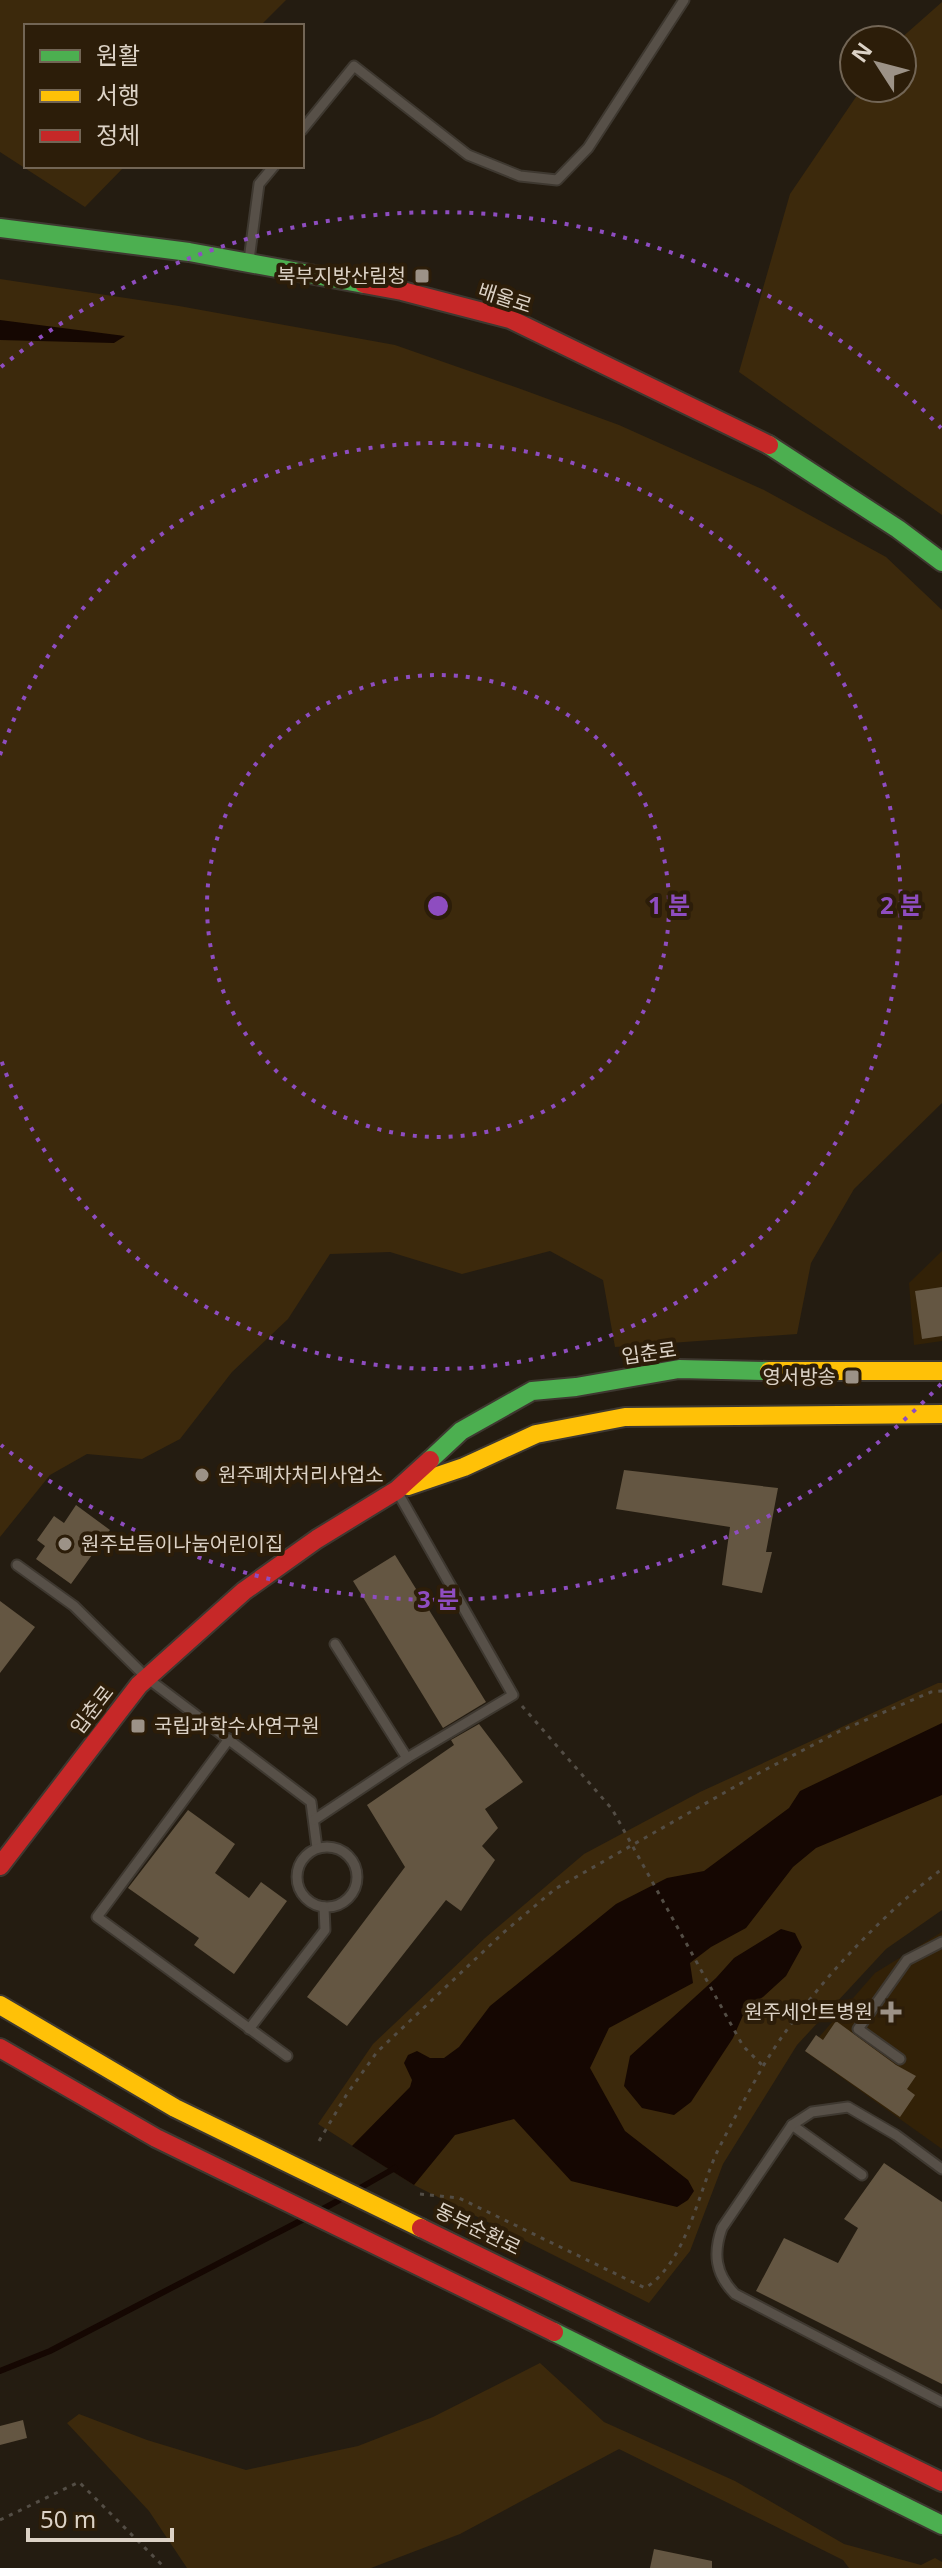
<svg xmlns="http://www.w3.org/2000/svg" width="942" height="2568" font-family="'Noto Sans','Noto Sans KR',sans-serif">
<style>
.built{fill:#322107}
.green{fill:#3c290c}
.water{fill:#150702}
.lines{fill:none;stroke-linecap:round;stroke-linejoin:round}
.stream{stroke:#150702;stroke-width:6}
.building{fill:#645642}
.lane-casing{stroke:#3e3830;stroke-width:13}
.fast-casing{stroke:#3e3830;stroke-width:22}
.slow-casing{stroke:#3e3830;stroke-width:22}
.jam-casing{stroke:#3e3830;stroke-width:22}
.path{stroke:#534d45;stroke-width:3;stroke-dasharray:4 6;stroke-linecap:butt}
.lane{stroke:#575048;stroke-width:9}
.fast{stroke:#4caf50;stroke-width:18}
.slow{stroke:#ffc107;stroke-width:18}
.jam{stroke:#c62828;stroke-width:18}
.ring{fill:none;stroke:#8e4dc0;stroke-width:4;stroke-dasharray:4 8}
.poi-dot{fill:#9c9287;stroke:#2c1d09;stroke-width:3}
.labels{text-anchor:middle;stroke-width:8;stroke-linejoin:round;paint-order:stroke}
.poi-label{font-size:20px;fill:#dcd2c6;stroke:#2c1d09;text-anchor:end}
.street-label{font-size:20px;fill:#dcd2c6;stroke:#2c1d09}
.centre{fill:#8e4dc0;stroke:#2c1d09;stroke-width:4}
.ring-label{font-size:24px;text-anchor:middle;font-weight:bold;fill:#8e4dc0;stroke:#2c1d09;stroke-width:8;stroke-linejoin:round;paint-order:stroke}
</style>
<rect width="100%" height="100%" fill="#241c11"/>
<!-- built -->
<g class="built">
<path d="M942,1251v90l-28,4 -5,-62z"/>
<path d="M942,1932v217l-136,-97 69,-79z"/>
</g>
<!-- green -->
<g class="green">
<path d="M0,0h286l-26,26h-234v140h99l-40,41 -85,-55z"/>
<path d="M942,2v513l-203,-143 51,-178 72,-106h40v-48h-3z"/>
<path d="M0,279l179,27 216,39 123,43 101,37 145,65 122,67 56,53v493l-88,86 -43,74 -14,71 -182,13 -12,-67 -53,-29 -88,23 -72,-22 -60,2 -42,65 -56,53 -52,67 -38,20 -55,-5 -37,21 -50,62z"/>
<path d="M938,1683h4v227l-56,39 -89,96 -74,119 -33,87 -41,52 -235,-118 -96,-61 55,-80 112,-106 99,-84 116,-62z"/>
<path d="M540,2363l64,59 131,59 109,63 77,21 14,-7 7,4v6h-93l-6,-8 -224,-111 -159,85 -89,34h-184l-38,-57 -82,-88 12,-9 68,26 99,30 112,-24 75,-29z"/>
</g>
<!-- water -->
<g class="water">
<path d="M0,320l125,16 -11,7 -114,-3z"/>
<path d="M942,1723v72l-126,53 -23,19 -47,61 -35,19 -21,16 3,20 -84,45 -19,40 35,63 63,49 6,11 -6,9 -11,7 -106,-26 -57,-62 -59,16 -41,50 -62,-39 58,-59 2,-7 -8,-17 4,-8 9,-4 13,7h14l15,-11 31,-41 126,-102 51,-26 37,-7 85,-63 11,-17z"/>
<path d="M781,1929l14,4 7,14 -16,29 -23,21 -16,9 -14,32 -42,64 -17,13 -32,-7 -18,-22 6,-30 86,-78 18,-20z"/>
</g>
<g class="lines">
<!-- stream -->
<g class="stream">
<path d="M360,2188l35,-20"/>
<path d="M321,2210l22,-12"/>
<path d="M0,2371l50,-20 254,-132"/>
</g>
</g>
<!-- building -->
<g class="building">
<path d="M942,1287v49l-20,3 -7,-48z"/>
<path d="M624,1470l154,18 -12,64h6l-10,41 -40,-8 8,-58 -114,-18z"/>
<path d="M76,1505l34,25 -39,54 -35,-25 9,-13 -8,-6 17,-24 10,7z"/>
<path d="M395,1555l91,147 -43,26 -90,-147z"/>
<path d="M0,1601l35,26 -35,46z"/>
<path d="M479,1724l44,58 -38,27 13,19 -16,18 13,14 -34,51 -15,-11 -99,126 -40,-29 98,-130 -38,-62 87,-60 -3,-5z"/>
<path d="M188,1810l47,34 -20,29 34,25 12,-16 26,19 -53,73 -40,-29 5,-7 -71,-50z"/>
<path d="M836,2021l60,44 20,11 -9,13 8,6 -15,22 -95,-66 11,-16 7,5z"/>
<path d="M884,2163l58,39v182l-186,-93 28,-53 54,25 20,-35 -14,-9z"/>
<path d="M23,2420l4,18 -27,7v-19z"/>
<path d="M654,2549l58,12v7h-62z"/>
</g>
<g class="lines">
<defs>
<g id="lane">
<path d="M302,130l52,-64 114,89 52,21 37,4 31,-32 96,-148"/>
<path d="M249,260l10,-76 15,-18"/>
<path d="M398,1493l115,202 -106,63"/>
<path d="M17,1565l57,41 73,72 164,124 6,46"/>
<path d="M229,1739l-132,178 190,139"/>
<path d="M314,1820l93,-62 -72,-114"/>
<circle cx="327" cy="1877" r="30"/>
<path d="M249,2029l76,-99 -1,-23"/>
<path d="M900,2059l-42,-30 49,-69 35,-18"/>
<path d="M792,2125l70,50"/>
<path d="M942,2169l-46,-34 -48,-28 -36,5 -20,13 -70,103c-9,25 -7,46 13,66l207,108"/>
</g>
<g id="fast">
<path d="M0,228l189,24 175,32"/>
<path d="M769,445l129,84 44,33"/>
<path d="M430,1460l31,-29 71,-40 44,-4 103,-18 90,2"/>
<path d="M554,2332l388,193"/>
</g>
<g id="slow">
<path d="M769,1371h173"/>
<path d="M408,1486l56,-19 72,-33 89,-17 317,-3"/>
<path d="M0,2005l175,103 246,120"/>
</g>
<g id="jam">
<path d="M364,284l38,7 108,28 259,126"/>
<path d="M0,1866l139,-181 105,-94 73,-52 80,-49 33,-30"/>
<path d="M0,2048l156,90 398,194"/>
<path d="M421,2228l521,254"/>
</g>
</defs>
<!-- lane casing -->
<use href="#lane" class="lane-casing"/>
<!-- fast casing -->
<use href="#fast" class="fast-casing"/>
<!-- slow casing -->
<use href="#slow" class="slow-casing"/>
<!-- jam casing -->
<use href="#jam" class="jam-casing"/>
<!-- path -->
<g class="path">
<path d="M522,1706l90,103 131,237 20,20"/>
<path d="M319,2141l28,-47 30,-42 126,-119 52,-44 204,-116 81,-42 91,-39 11,-1"/>
<path d="M420,2194l39,4 186,90c42,-26 53,-96 73,-138 14,-28 29,-55 44,-82 41,-70 115,-150 180,-199"/>
<path d="M0,2520l79,-38 86,86"/>
</g>
<!-- lane -->
<use href="#lane" class="lane"/>
<!-- fast -->
<use href="#fast" class="fast"/>
<!-- slow -->
<use href="#slow" class="slow"/>
<!-- jam -->
<use href="#jam" class="jam"/>
</g>
<!-- distance rings -->
<g class="ring">
<circle cx="438" cy="906" r="231"/>
<path d="M0 755A463 463 0 1 1 0 1057"/>
<path d="M941 1384A694 694 0 0 1 1 1445M1 367A694 694 0 0 1 941 428"/>
</g>
<!-- markers -->
<g class="poi-dot">
<rect x="414" y="268" width="16" height="16" rx="4"/>
<rect x="844" y="1369" width="16" height="16" rx="4"/>
<circle cx="202" cy="1475" r="8"/>
<circle cx="65" cy="1544" r="8"/>
<rect x="130" y="1718" width="16" height="16" rx="4"/>
<path d="M887 2000h8v8h8v8h-8v8h-8v-8h-8v-8h8z"/>
</g>
<g class="labels">
<!-- poi labels -->
<g class="poi-label">
<text x="406" y="283">북부지방산림청</text>
<text x="836" y="1384">영서방송</text>
<text x="218" y="1482" text-anchor="start">원주폐차처리사업소</text>
<text x="81" y="1551" text-anchor="start">원주보듬이나눔어린이집</text>
<text x="154" y="1733" text-anchor="start">국립과학수사연구원</text>
<text x="873" y="2019">원주세안트병원</text>
</g>
<!-- street labels -->
<g class="street-label">
<text transform="translate(505 298) rotate(18)" y="7">배울로</text>
<text transform="translate(649 1353) rotate(-8)" y="7">입춘로</text>
<text transform="translate(92 1710) rotate(-52)" y="7">입춘로</text>
<text transform="translate(478 2229) rotate(26)" y="7">동부순환로</text>
</g>
</g>
<circle cx="438" cy="906" r="12" class="centre"/>
<g class="ring-label">
<text x="669" y="914">1 분</text>
<text x="901" y="914">2 분</text>
<text x="438" y="1608">3 분</text>
</g>
<!-- legend -->
<rect x="24" y="24" width="280" height="144" fill="#2c1d09" stroke="#726555" stroke-width="2"/>
<rect x="40" y="50" width="40" height="12" fill="#4caf50" stroke="#726555" stroke-width="2"/>
<text x="96" y="64" font-size="24" fill="#dcd2c6">원활</text>
<rect x="40" y="90" width="40" height="12" fill="#ffc107" stroke="#726555" stroke-width="2"/>
<text x="96" y="104" font-size="24" fill="#dcd2c6">서행</text>
<rect x="40" y="130" width="40" height="12" fill="#c62828" stroke="#726555" stroke-width="2"/>
<text x="96" y="144" font-size="24" fill="#dcd2c6">정체</text>
<!-- north arrow -->
<g transform="translate(878 64) rotate(306)"><circle r="38" fill="#2c1d09" stroke="#726555" stroke-width="2"/>
<path d="M0-6L14 30L0 20L-14 30Z" fill="#9c9287"/>
<text y="-12" font-size="22" font-weight="bold" text-anchor="middle" fill="#dcd2c6">N</text>
</g>
<!-- scale -->
<path d="M28 2528v12h144v-12" fill="none" stroke="#dcd2c6" stroke-width="4"/>
<text x="40" y="2528" font-size="24" fill="#dcd2c6" stroke="#2c1d09" stroke-width="6" paint-order="stroke">50 m</text>
</svg>
